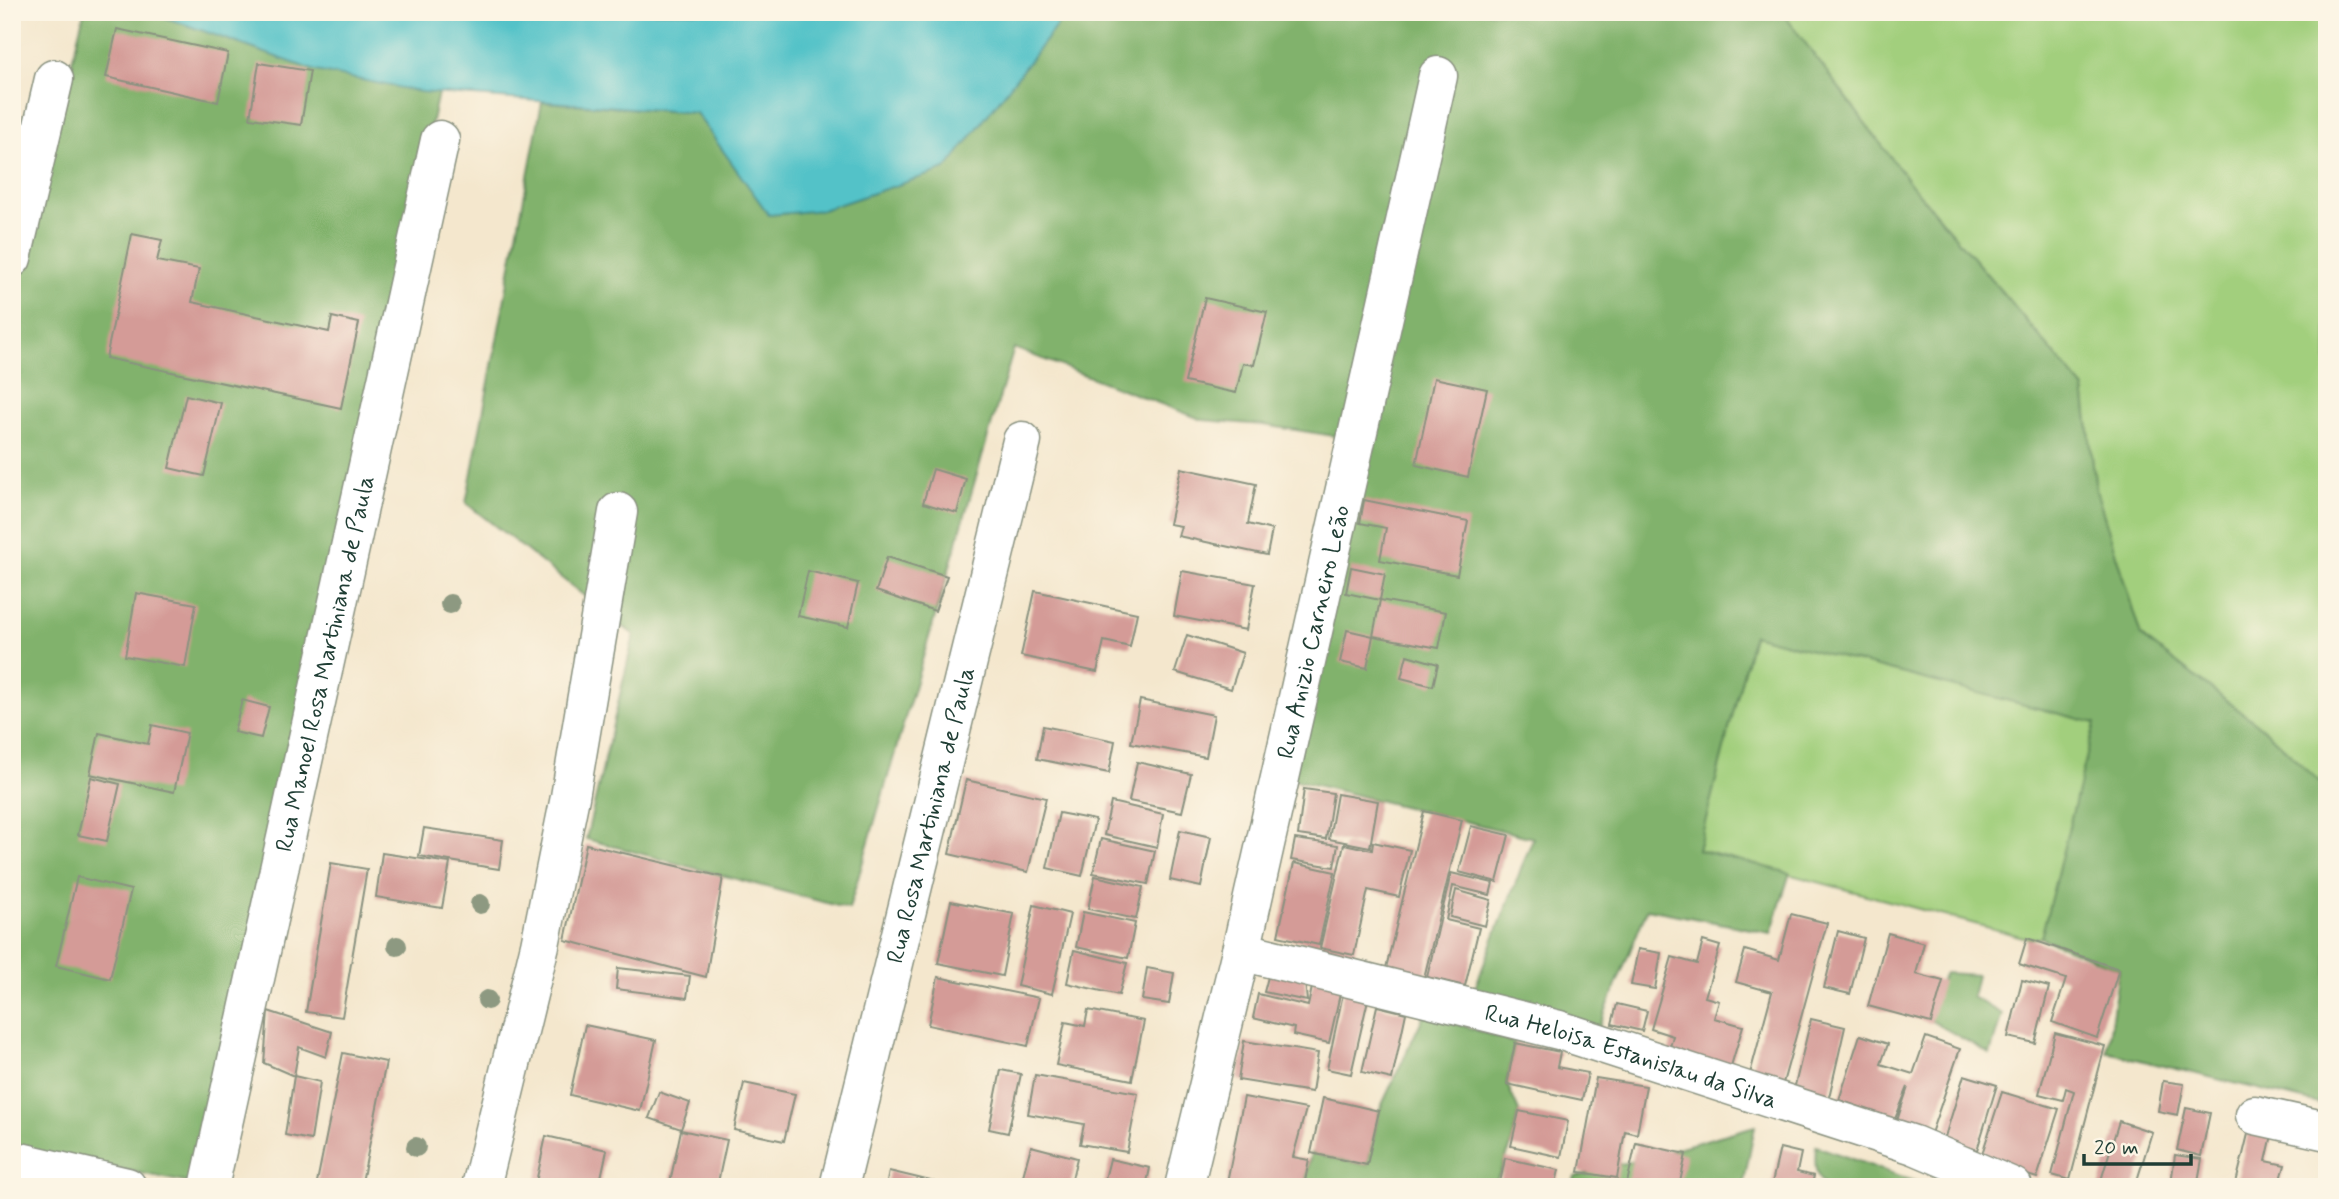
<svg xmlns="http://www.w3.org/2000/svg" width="2339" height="1199" font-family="Mynerve,sans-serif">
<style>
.green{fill:#a2cf7d;stroke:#608658;stroke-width:2}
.forest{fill:#81b26c;stroke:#507850;stroke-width:2}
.water{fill:#53c2c8;stroke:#39807e;stroke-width:2}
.building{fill:#d49b97}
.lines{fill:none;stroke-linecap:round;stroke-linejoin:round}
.minor-casing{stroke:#8a9280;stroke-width:41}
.minor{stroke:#fff;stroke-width:38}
.tree{fill:#8d9981}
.labels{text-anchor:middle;stroke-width:6;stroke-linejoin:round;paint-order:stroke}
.street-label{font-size:24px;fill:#1f3d34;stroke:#fcf5e5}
</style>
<rect width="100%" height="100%" fill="#fcf5e5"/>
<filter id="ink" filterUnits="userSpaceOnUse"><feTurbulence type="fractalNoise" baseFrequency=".0143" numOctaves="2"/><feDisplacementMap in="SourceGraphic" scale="14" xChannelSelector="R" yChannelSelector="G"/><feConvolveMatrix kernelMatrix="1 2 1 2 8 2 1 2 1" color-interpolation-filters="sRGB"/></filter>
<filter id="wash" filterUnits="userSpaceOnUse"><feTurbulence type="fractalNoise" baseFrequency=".00686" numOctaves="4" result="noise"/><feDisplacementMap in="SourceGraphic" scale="28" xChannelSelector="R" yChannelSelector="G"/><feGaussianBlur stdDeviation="1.57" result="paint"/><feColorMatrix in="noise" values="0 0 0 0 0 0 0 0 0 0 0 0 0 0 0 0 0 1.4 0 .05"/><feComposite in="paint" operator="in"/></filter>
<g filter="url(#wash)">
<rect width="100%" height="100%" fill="#f4e7cd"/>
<!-- green -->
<g class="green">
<path d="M1782,12h545v777l-63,-60 -123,-93 -45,-146 -12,-101 -171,-202z"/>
<path d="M1753,635l343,88 -55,215h-14l-329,-88z"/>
</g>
<!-- forest -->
<g class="forest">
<path d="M84,12h66l166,59 122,22 -239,1092 -187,-38v-837z"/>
<path d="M1067,12h715l131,175 171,202 12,101 45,146 123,93 63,60v317l-220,-54 12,-83 -78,-31 54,-215 -342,-88 -55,215 92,23 -19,60 -124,-24 -49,121 -124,-40 59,-152 -246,-60 80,-337 -104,-16 -60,-5 -189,-72 -165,561 -263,-70 48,-204 -168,-132 76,-401 154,11 73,102 53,-5 124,-41z"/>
<path d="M1945,973l32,2 -5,22 30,17 -12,40 -60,-34 7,-33z"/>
<path d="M1425,1013l90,30 -8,41 12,27 -8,35 -17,41h-190l7,-34 56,12 12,-54z"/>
<path d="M1755,1126l-12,61h-172l4,-10z"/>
<path d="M1816,1146l114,41h-103c-14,-9 -12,-27 -11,-41z"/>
</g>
<!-- water -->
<path class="water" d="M150,12h917l-121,157 -124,41 -53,5 -73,-102 -275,-21 -105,-21z"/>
<g id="blocks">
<!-- building -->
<g class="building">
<path d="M117,29l111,24 -10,49 -112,-25z"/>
<path d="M259,63l51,8 -9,54 -51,-7z"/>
<path d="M132,234l30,6 -5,21 42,8 -7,33 137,30 3,-15 27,6 -18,85 -235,-50z"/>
<path d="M1205,298l62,14 -13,53 -11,-2 -7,30 -51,-11z"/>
<path d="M1434,378l53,11 -19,88 -52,-12z"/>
<path d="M186,395l35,8 -17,73 -35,-8z"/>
<path d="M1181,468l75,16 -8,40 24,6 -5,25 -89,-19 3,-10 -12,-2z"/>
<path d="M933,469l33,10 -9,34 -34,-10z"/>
<path d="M1364,500l104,21 -11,54 -77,-15 6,-32 -26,-5z"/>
<path d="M887,557l60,19 -12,35 -59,-20z"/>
<path d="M1351,567l34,7 -5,26 66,12 -7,36 -66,-12 7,-36 -34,-7z"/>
<path d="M808,571l50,12 -10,44 -50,-11z"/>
<path d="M1182,571l73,13 -9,46 -72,-14z"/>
<path d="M1035,591l102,22 -7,34 -26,-6 -7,31 -76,-16z"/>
<path d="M136,593l60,11 -11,63 -60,-11z"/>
<path d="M1347,630l26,6 -6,32 -27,-6z"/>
<path d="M1187,635l56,18 -12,36 -56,-17z"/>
<path d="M1407,655l31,9 -5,22 -32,-8z"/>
<path d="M242,700l27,7 -8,31 -27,-6z"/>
<path d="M1140,700l74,15 -8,42 -75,-14z"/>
<path d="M152,725l35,8 -13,59 -84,-18 9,-41 49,11z"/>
<path d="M1043,726l72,15 -6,32 -72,-14z"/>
<path d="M1137,762l54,12 -9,38 -53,-11z"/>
<path d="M91,777l29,7 -13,57 -29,-6z"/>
<path d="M966,780l80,18 -18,74 -79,-18z"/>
<path d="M1304,789l29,4 -7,46 -28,-4z"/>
<path d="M1337,794l41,7 -8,46 -41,-8z"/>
<path d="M1111,802l52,12 -6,33 -53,-12z"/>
<path d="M1424,811l38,9 -38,158 -38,-10z"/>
<path d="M1059,813l36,7 -13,56 -35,-8z"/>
<path d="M1471,826l38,9 -12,47 -38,-10z"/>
<path d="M424,828l79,12 -4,29 -80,-13z"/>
<path d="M1180,830l31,7 -10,50 -31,-7z"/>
<path d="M1101,839l54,12 -7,33 -55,-11z"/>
<path d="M1295,839l43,6 -4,22 -43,-7z"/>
<path d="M1373,842l37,8 -11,47 -31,-7 -14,65 -34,-7 24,-104 28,6z"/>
<path d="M586,844l137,33 -17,100 -141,-37z"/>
<path d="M382,853l68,10 -8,45 -66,-11z"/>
<path d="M331,863l36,6 -25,148 -36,-5z"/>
<path d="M1294,863l41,9 -16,73 -41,-9z"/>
<path d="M1451,873l42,10 -3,12 -37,-9 -7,34 33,8 -14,58 -38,-9z"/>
<path d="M1095,876l48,11 -7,32 -48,-10z"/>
<path d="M77,877l54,13 -21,89 -54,-13z"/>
<path d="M1456,890l35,10 -6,26 -35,-9z"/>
<path d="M951,901l63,13 -12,62 -64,-13z"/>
<path d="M1034,905l36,9 -18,80 -35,-8z"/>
<path d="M1083,912l52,11 -7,35 -52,-11z"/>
<path d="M1791,914l36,9 -47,171 -33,-9 25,-93 -36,-10 9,-32 34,10z"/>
<path d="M1838,931l26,7 -14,56 -26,-6z"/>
<path d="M1888,933l36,10 -8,31 27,7 -12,42 -63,-17z"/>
<path d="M2027,938l92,31 -22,69 -45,-16 14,-43 -47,-15z"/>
<path d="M1703,941l17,5 -15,51 14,4 -5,17 29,8 -15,50 -61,-18 6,-22 -22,-7 21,-72 25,7z"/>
<path d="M1638,949l23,4 -6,36 -24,-4z"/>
<path d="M1074,950l53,13 -8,32 -52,-12z"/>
<path d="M1272,962l32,10 3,29 -43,-9z"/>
<path d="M618,968l72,8 -3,22 -71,-9z"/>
<path d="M1147,968l27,5 -5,31 -27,-4z"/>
<path d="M938,977l101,21 -11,48 -100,-21z"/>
<path d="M1314,978l28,7 -13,58 -36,-8 1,-7 -41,-10 5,-24 50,12z"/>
<path d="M2022,980l27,7 -14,56 -27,-6z"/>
<path d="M1344,989l25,6 -18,79 -24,-5z"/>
<path d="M1617,1004l30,7 -5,20 -30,-7z"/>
<path d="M1377,1006l29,7 -14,66 -30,-7z"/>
<path d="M1088,1010l56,11 -12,59 -76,-15 9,-43 20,4z"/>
<path d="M268,1011l64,21 -6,25 -27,-10 -5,29 -30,-13z"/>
<path d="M1811,1019l34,8 -18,79 -35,-8z"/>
<path d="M585,1025l71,15 -16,71 -70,-16z"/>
<path d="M2055,1033l50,13 -35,134 -18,-5 22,-84 -8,-3 -3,12 -24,-6z"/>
<path d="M1860,1035l28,9 -7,20 32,10 13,-37 34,12 -33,96 -34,-12 15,-46 -13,32 -56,-19z"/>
<path d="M1244,1041l74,12 -6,39 -74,-12z"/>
<path d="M1515,1043l45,9 -3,15 31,6 -6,27 -75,-16z"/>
<path d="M343,1053l43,9 -25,125h-45z"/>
<path d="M1001,1070l20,4 -13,59 -19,-4z"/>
<path d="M1035,1075l103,18 -11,59 -47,-8 4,-20 -56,-10z"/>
<path d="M1964,1075l33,10 -20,65 -33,-10z"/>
<path d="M294,1076l26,6 -9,58 -26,-5z"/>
<path d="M1596,1078l50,8 -9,48 -12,-3 -8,47 -38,-6z"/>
<path d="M2163,1081l21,3 -6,31 -20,-4z"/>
<path d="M744,1083l51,11 -11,47 -50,-11z"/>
<path d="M659,1092l31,11 -9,26 -32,-11z"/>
<path d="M2002,1092l57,17 -22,69 -57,-18z"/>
<path d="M1244,1097l62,12 -13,48 16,3 -5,27h-78z"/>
<path d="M1323,1098l56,13 -12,54 -56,-12z"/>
<path d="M2186,1108l24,5 -9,43 -24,-6z"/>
<path d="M1519,1111l49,10 -7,36 -50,-11z"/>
<path d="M2119,1121l33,11 -17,55h-36z"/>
<path d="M681,1130l46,10 -10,47h-48z"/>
<path d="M2249,1130l23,5 -6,26 19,4 -6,22h-44z"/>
<path d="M546,1136l61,14 -8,37h-64z"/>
<path d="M1636,1143l50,11 -7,33 -52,-4z"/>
<path d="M1031,1146l46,12 -7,29h-50z"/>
<path d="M1780,1148l21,5 -4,19 17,4 -3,11h-40z"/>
<path d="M2175,1155l27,4 -5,28 -26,-4z"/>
<path d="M1505,1158l54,12 -4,17h-56z"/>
<path d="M1110,1159l40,9 -4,19h-43z"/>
<path d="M889,1171l63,15v1h-66z"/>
</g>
</g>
</g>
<g filter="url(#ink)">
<use href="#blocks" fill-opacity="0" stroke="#8a9280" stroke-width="2"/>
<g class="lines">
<defs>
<g id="minor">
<path d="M12,258l42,-179"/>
<path id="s1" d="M1241,951l318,79 355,115 99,42"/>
<path d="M2255,1115l72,16"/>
<path d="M12,1160l115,27"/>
<path id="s2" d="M209,1187l231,-1047"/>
<path d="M481,1187l59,-242 30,-148 48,-285"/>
<path id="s3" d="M839,1187l183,-746"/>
<path id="s4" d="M1184,1187l57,-236 197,-875"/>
</g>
</defs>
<!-- minor casing -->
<use href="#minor" class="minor-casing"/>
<!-- minor -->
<use href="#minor" class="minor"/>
</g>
<!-- trees -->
<g class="tree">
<circle cx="450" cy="604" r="10"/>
<circle cx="480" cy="904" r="10"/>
<circle cx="397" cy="946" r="10"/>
<circle cx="487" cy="1000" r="10"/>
<circle cx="416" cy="1147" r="10"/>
</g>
</g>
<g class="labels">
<!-- street labels -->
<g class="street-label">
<text dy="8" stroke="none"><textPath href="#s4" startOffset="570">Rua Anizio Carneiro Leão</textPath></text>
<text dy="8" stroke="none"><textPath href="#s2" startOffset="536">Rua Manoel Rosa Martiniana de Paula</textPath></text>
<text dy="8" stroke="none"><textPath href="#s3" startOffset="383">Rua Rosa Martiniana de Paula</textPath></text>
<text dy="8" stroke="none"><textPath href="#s1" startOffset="404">Rua Heloisa Estanislau da Silva</textPath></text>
</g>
</g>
<!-- margin -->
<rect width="2339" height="1199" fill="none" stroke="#fcf5e5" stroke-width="42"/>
<!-- scale -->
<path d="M2084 1154v10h107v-10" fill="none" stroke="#1f3d34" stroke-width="3.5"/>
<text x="2094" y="1154" font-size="21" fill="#1f3d34" stroke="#fcf5e5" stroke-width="5" paint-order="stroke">20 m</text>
</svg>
